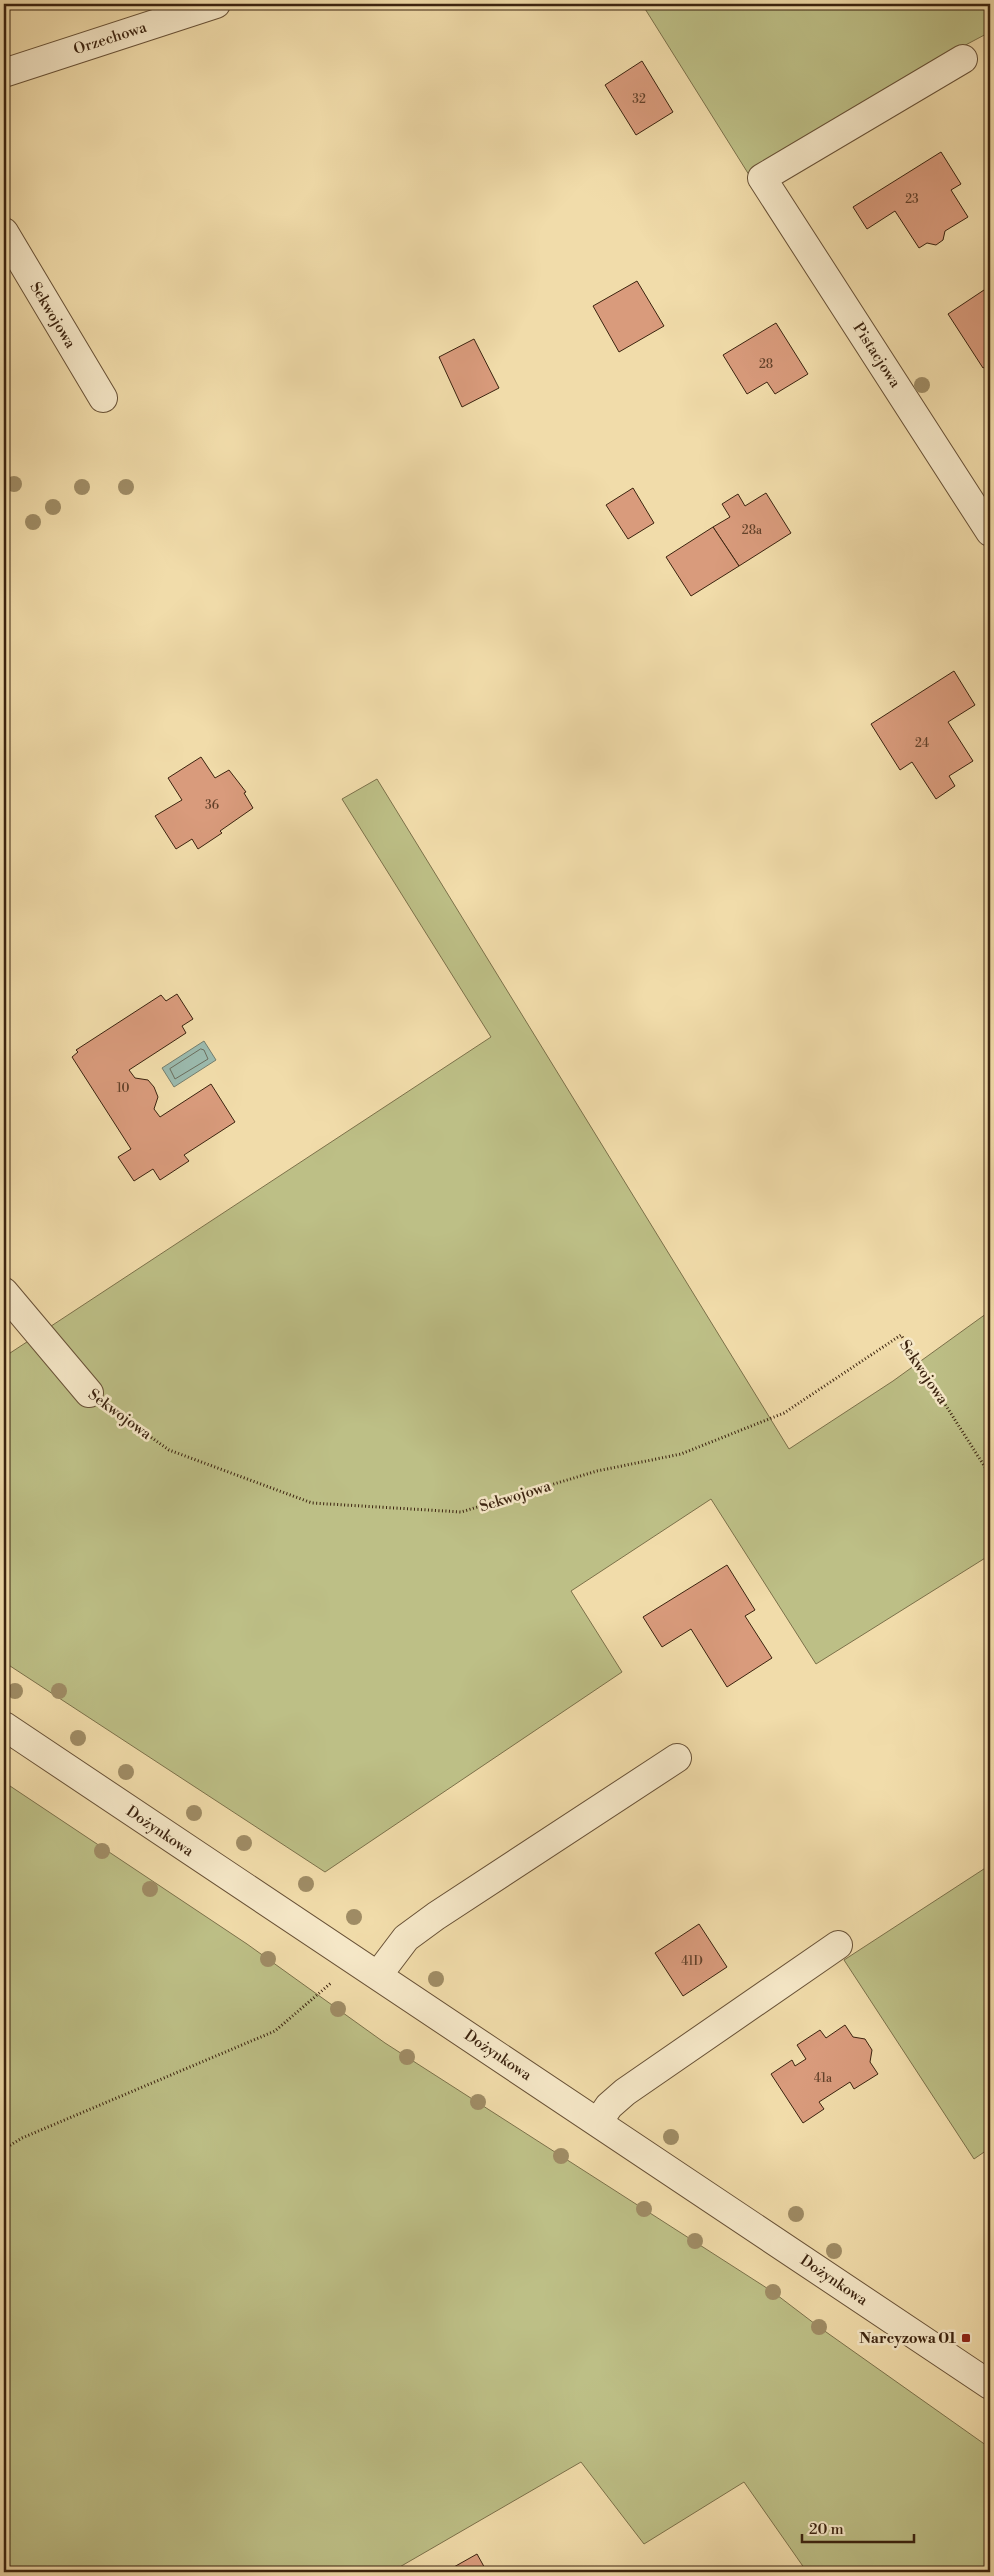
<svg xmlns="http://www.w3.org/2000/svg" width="994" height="2576" font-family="'Libre Bodoni',serif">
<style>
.green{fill:#bdbf86;stroke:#7c714a}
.water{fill:#9bbaae;stroke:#757e6e}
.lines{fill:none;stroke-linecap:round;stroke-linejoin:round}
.shore{stroke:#6b6e5e;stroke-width:1}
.building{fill:#d99b7c;stroke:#3b230f}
.minor-casing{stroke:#685136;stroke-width:30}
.path{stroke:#3b230f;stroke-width:3;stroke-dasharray:1 2.5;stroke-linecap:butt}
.minor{stroke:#f6e8c8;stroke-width:28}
.tree{fill:#9f8c65}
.poi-dot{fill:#8f2418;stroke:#f6e8c8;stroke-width:2}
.labels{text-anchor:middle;stroke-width:5;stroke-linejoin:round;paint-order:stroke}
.number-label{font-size:12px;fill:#62412a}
.street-label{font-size:15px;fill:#3b230f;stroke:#f6e8c8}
.poi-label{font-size:15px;font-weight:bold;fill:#3b230f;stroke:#f6e8c8;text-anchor:end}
</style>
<rect width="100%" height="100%" fill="#f1dcaa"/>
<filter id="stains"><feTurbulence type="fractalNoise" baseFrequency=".004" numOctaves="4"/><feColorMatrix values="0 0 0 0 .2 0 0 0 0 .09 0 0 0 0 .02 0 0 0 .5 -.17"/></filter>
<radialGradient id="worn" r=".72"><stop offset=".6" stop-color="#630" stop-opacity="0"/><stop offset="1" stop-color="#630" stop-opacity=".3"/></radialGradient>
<!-- green -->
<g class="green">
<path d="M642,4h348v28l-32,17 -207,129z"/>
<path d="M377,779l412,670 104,-68 97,-70v244l-174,109 -105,-165 -140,92 51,81 -297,200 -321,-210v-305l487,-320 -149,-238z"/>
<path d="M4,1782l243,162 138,99 388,249 46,35 171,121v124h-183l-63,-90 -100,62 -63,-82 -190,110h-387z"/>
<path d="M990,1865v283l-16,11 -130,-199z"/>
</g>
<!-- water -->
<path class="water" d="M204,1041l12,19 -42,27 -12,-19z"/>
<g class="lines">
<!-- shore -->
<path class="shore" d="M201,1049l3,1 4,9 -33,20 -5,-10z"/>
</g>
<!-- building -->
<g class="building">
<path d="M642,61l31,51 -37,23 -31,-50z"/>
<path d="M941,152l20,32 -10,6 17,27 -23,14 -2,9 -7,5 -9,-2 -8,5 -24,-37 -28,18 -14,-22z"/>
<path d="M637,281l27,45 -45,26 -26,-46z"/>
<path d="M990,286v78l-7,4 -35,-54z"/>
<path d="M776,323l32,51 -33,20 -8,-12 -20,12 -24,-39z"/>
<path d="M474,339l25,49 -37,19 -23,-50z"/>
<path d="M633,488l21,35 -26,16 -22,-34z"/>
<path d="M766,493l25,40 -52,33 -26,-39 17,-10 -8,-13 16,-10 7,12z"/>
<path d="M713,527l26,39 -48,30 -25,-39z"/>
<path d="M954,671l21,34 -27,17 25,39 -24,15 6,10 -19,13 -24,-37 -12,8 -29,-46z"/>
<path d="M201,757l14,21 14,-8 17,22 -2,1 9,15 -33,23 2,2 -24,16 -6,-10 -16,10 -21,-33 27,-16 -14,-22z"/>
<path d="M177,994l16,25 -11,7 4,7 -57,37 6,8 13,2 6,7 4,10 -4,12 6,8 51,-33 24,38 -51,33 5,6 -29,19 -7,-11 -19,12 -16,-24 13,-8 -59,-92 6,-5 -2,-2 85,-55 5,6z"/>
<path d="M727,1565l28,45 -10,6 27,42 -45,29 -36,-58 -29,18 -19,-30z"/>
<path d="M699,1924l28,43 -44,29 -28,-43z"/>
<path d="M845,2025l8,12 12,2 7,11 -2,12 8,12 -24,15 -4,-7 -31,20 5,7 -21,14 -32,-49 21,-14 3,6 11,-7 -9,-14 23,-15 6,8z"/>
<path d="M477,2554l10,18h-42z"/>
</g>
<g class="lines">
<defs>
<g id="minor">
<path d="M963,59l-201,119 228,354"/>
<path d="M4,73l212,-69"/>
<path d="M4,232l99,166"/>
<path d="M4,1292l85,101"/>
<path d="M4,1726l986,659"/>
<path d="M378,1975l28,-37 30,-22 241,-158"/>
<path d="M598,2122l11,-16 16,-14 213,-147"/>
</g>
</defs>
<!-- minor casing -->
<use href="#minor" class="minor-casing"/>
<!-- path -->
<g class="path">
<path d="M117,1413l52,37 143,53 149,9 136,-41 84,-17 103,-41 117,-78 89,140"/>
<path d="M4,2149l18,-11 253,-107 56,-48"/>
</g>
<!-- minor -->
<use href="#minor" class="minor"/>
</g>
<!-- trees -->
<g class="tree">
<circle cx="922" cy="385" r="8"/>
<circle cx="14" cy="484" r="8"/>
<circle cx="82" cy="487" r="8"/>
<circle cx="126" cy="487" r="8"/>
<circle cx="53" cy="507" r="8"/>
<circle cx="33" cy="522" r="8"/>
<circle cx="15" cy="1691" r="8"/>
<circle cx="59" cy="1691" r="8"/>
<circle cx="78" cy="1738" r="8"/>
<circle cx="126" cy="1772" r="8"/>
<circle cx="194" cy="1813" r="8"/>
<circle cx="244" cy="1843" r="8"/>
<circle cx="102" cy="1851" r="8"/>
<circle cx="306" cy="1884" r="8"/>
<circle cx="150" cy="1889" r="8"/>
<circle cx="354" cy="1917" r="8"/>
<circle cx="268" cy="1959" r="8"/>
<circle cx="436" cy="1979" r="8"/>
<circle cx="338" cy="2009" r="8"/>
<circle cx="407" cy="2057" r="8"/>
<circle cx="478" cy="2102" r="8"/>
<circle cx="671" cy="2137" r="8"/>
<circle cx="561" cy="2156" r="8"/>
<circle cx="644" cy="2209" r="8"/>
<circle cx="796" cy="2214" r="8"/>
<circle cx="695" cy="2241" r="8"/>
<circle cx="834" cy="2251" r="8"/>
<circle cx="773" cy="2292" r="8"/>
<circle cx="819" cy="2327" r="8"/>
</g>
<!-- markers -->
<rect class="poi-dot" x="961" y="2333" width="10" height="10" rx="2.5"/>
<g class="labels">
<!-- number labels -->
<g class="number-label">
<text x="639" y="103">32</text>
<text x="912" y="203">23</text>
<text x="766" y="368">28</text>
<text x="752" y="534">28a</text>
<text x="922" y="747">24</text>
<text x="212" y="809">36</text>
<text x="123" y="1092">10</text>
<text x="692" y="1965">41D</text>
<text x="823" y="2082">41a</text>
</g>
<!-- street labels -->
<g class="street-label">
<text transform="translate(110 38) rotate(-18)" y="5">Orzechowa</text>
<text transform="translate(53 315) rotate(59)" y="5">Sekwojowa</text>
<text transform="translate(877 355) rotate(57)" y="5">Pistacjowa</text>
<text transform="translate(924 1372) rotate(56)" y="5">Sekwojowa</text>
<text transform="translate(120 1414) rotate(36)" y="5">Sekwojowa</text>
<text transform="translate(515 1496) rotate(-17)" y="5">Sekwojowa</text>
<text transform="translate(160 1831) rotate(34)" y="5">Dożynkowa</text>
<text transform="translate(498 2055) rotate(34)" y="5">Dożynkowa</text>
<text transform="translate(834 2280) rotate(34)" y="5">Dożynkowa</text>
</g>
<!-- poi labels -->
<g class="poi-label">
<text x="956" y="2343">Narcyzowa 01</text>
</g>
</g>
<!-- margin -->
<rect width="994" height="2576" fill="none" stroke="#f1dcaa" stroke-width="20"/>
<rect x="5" y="5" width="984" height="2566" fill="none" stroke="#3b230f" stroke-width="2.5"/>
<rect x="10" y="10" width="974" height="2556" fill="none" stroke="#3b230f"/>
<!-- scale -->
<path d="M802 2534v8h112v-8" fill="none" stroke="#3b230f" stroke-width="2.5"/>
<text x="809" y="2534" font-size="15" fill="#3b230f" stroke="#f6e8c8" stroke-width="4" paint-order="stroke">20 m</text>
<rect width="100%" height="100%" filter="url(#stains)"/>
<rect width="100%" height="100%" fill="url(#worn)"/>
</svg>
